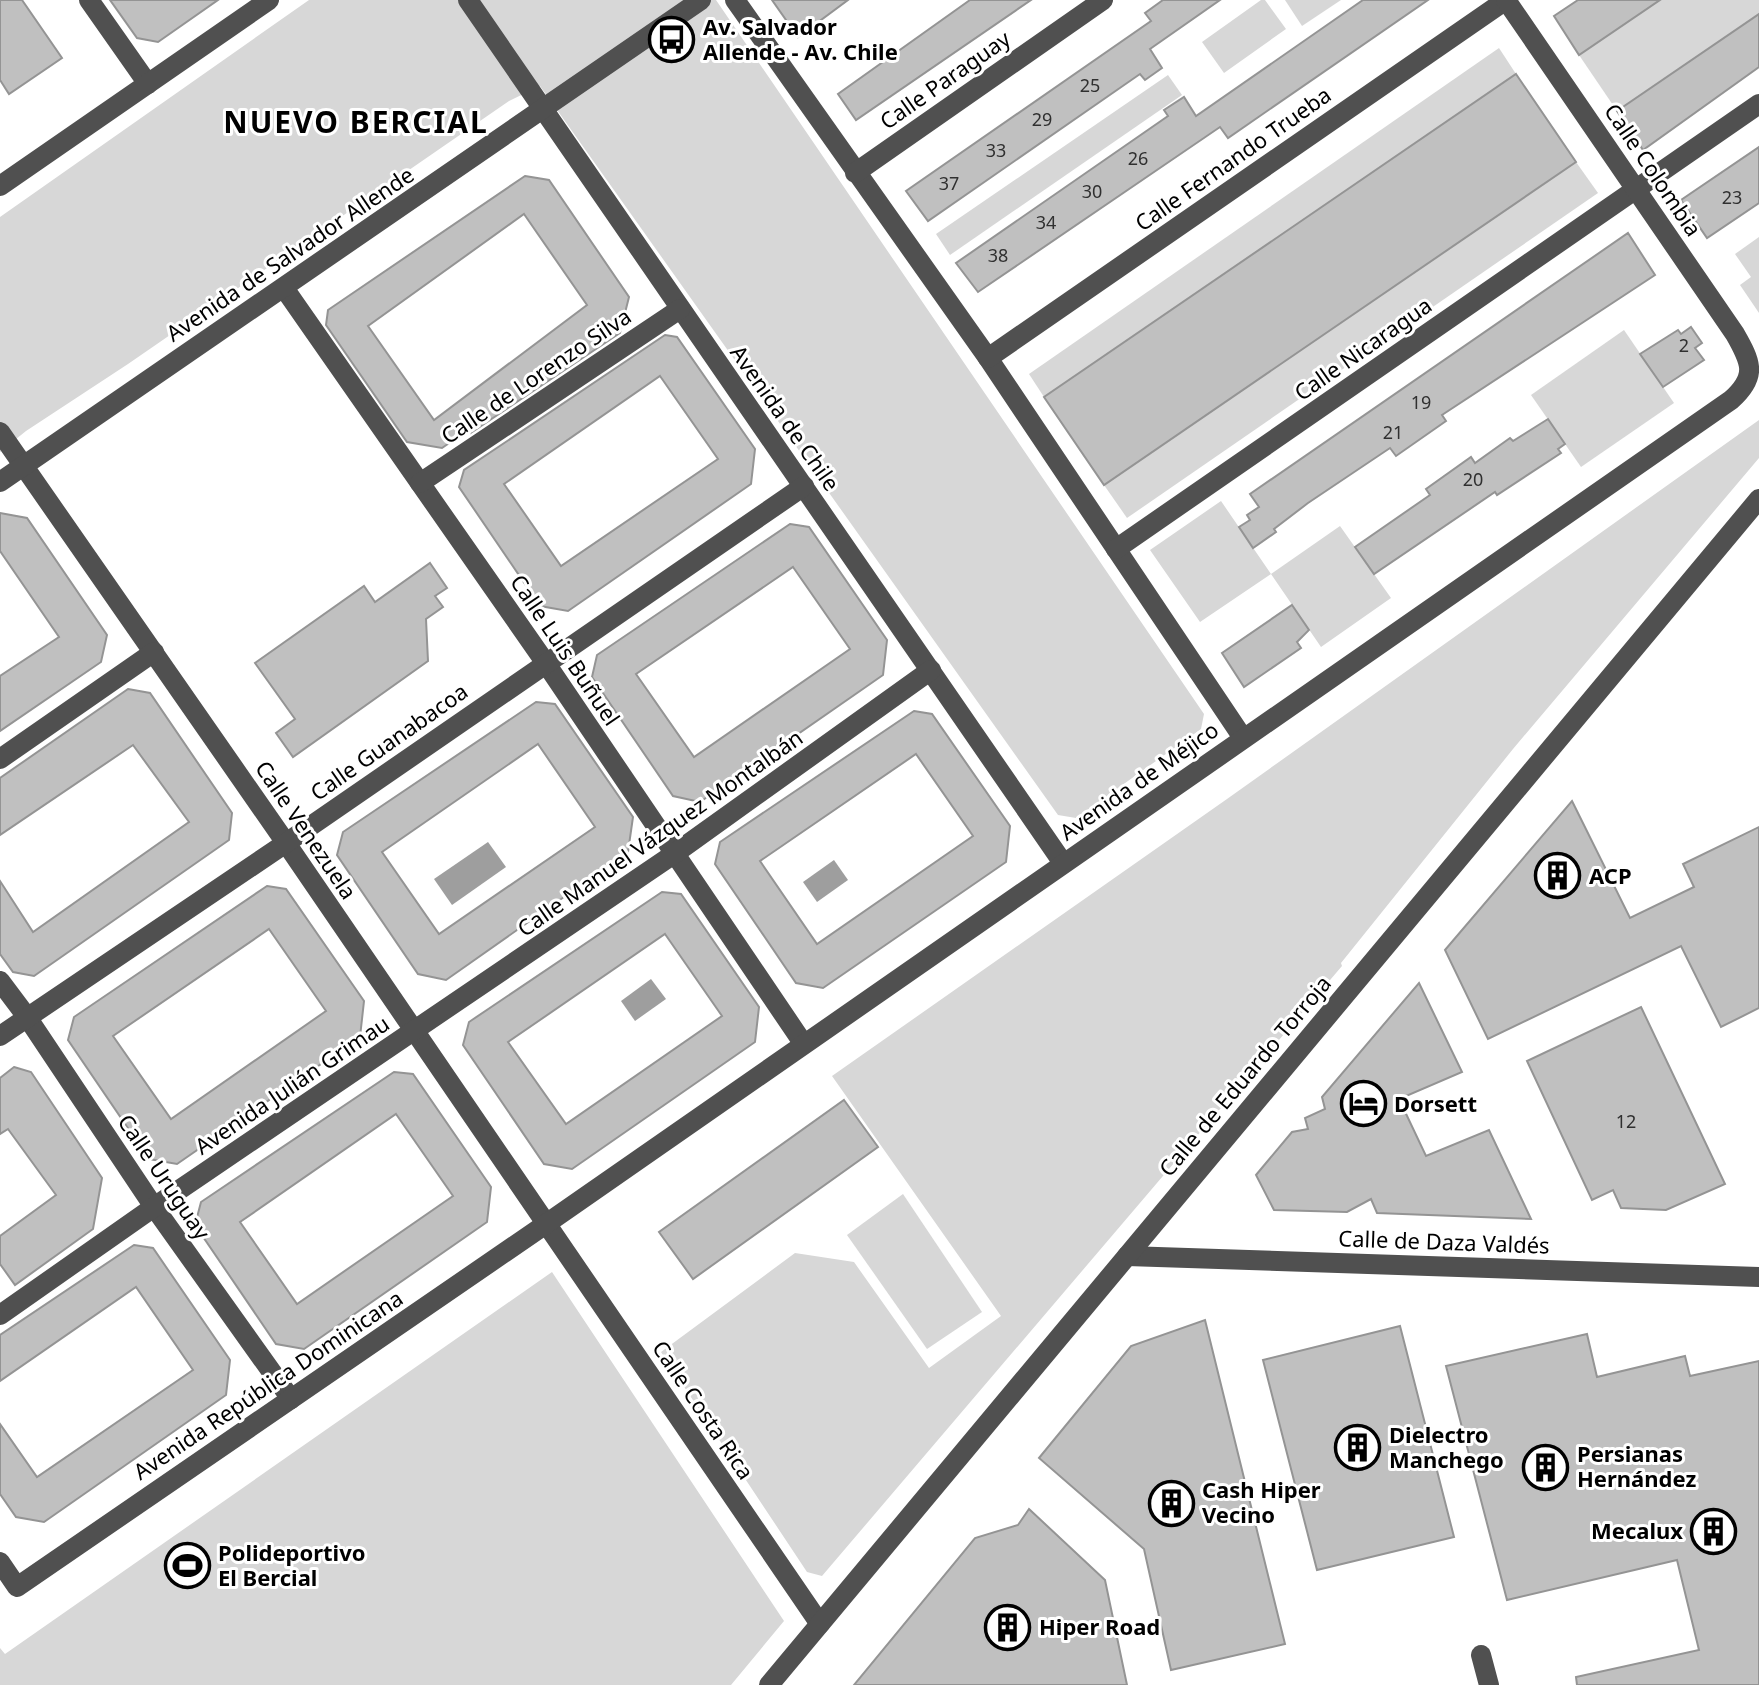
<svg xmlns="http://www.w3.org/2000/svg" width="1759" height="1685" font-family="'Noto Sans',sans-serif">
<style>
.green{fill:#d7d7d7}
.water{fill:#9e9e9e}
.building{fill:#c0c0c0;stroke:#949494;stroke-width:2;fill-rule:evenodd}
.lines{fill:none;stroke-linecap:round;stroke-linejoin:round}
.minor{stroke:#505050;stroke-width:20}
.labels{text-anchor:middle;stroke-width:6;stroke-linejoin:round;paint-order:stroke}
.number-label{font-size:18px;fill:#303030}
.poi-label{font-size:22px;font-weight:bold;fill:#000;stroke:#fff;text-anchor:start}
.street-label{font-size:22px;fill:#000;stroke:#fff}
.district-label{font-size:30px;font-weight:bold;letter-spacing:2px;fill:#000;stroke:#fff}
</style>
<rect width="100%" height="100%" fill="#fff"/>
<!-- green -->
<g class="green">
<path d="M309,0h407l488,714 -3,15 -125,89 -18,-3 -518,-729 -31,15 -381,263 -102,67 -26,21v-235z"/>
<path d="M1261,0h4l21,29 -62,44 -22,-31z"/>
<path d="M1285,0h56l-39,26z"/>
<path d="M1660,0h99v14l-142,97 -38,-56z"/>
<path d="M1499,48l17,26 -472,323 -15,-23z"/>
<path d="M1168,75l14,20 -232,160 -14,-21z"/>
<path d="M1576,162l22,31 -471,325 -23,-33z"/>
<path d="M1759,237v76l-19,-28 11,-8 -16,-23z"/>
<path d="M1624,330l50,73 -93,64 -50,-72z"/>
<path d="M1759,420v38l-246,291 -172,214 1,3 -520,610 -15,-4 -146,-220 134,-99 59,9 75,106 72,-52 -169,-240 395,-277z"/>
<path d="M1221,501l50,73 69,-48 51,72 -70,49 -50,-73 -71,48 -50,-72z"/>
<path d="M903,1194l79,118 -55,37 -80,-114z"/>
<path d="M552,1272l232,349 -53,64h-731v-37l5,6z"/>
</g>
<!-- water -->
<g class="water">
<path d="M488,842l18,25 -54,38 -18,-26z"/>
<path d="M834,860l14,20 -31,22 -14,-20z"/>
<path d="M651,979l15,20 -31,22 -14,-20z"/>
</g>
<!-- building -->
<g class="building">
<path d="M0,0h22l40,58 -53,36 -9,-14z"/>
<path d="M110,0h108l-60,42 -21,-4z"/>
<path d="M772,0h76l-50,37z"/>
<path d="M970,0h61l-175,120 -18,-26z"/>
<path d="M1163,0h57l-70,49 12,19 -17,12 -5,-6 -212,147 -22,-30 245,-170 -6,-8z"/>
<path d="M1363,0h65l-200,138 -8,-11 -242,165 -22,-29 212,-147 -4,-6 20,-13 12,19z"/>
<path d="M1578,0h82l-81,55 -25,-39z"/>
<path d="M1759,14v53l-116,83 -26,-39z"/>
<path d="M1516,74l60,88 -472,323 -60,-88z"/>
<path d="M1759,147v56l-52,35 -26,-38z"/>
<path d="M525,176l24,4 80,117 -9,36 -148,99 2,-6 -32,22 -35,-6 -81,-117 2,-15zM524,214l63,91 -153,115 -66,-94z"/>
<path d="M1628,233l27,42 -213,140 4,6 -50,35 -6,-8 -82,55 -34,26 2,3 -23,16 -14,-21 11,-7 -3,-5 12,-8 -9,-13z"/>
<path d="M1691,327l11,16 -7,5 9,12 -41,27 -23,-33 38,-24 3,4z"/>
<path d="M665,335l12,2 78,112 -4,35 -183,127 -28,-5 -81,-119 5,-17zM660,376l58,83 -157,107 -57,-82z"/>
<path d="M1548,419l17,25 -7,5 3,4 -64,42 -2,-3 -121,82 -19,-27 75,-52 -4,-6 45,-32 4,6 35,-25 3,3z"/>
<path d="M0,513l27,5 80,117 -6,27 -101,69v-55l59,-39 -59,-86z"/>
<path d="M790,524l19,3 78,113 -4,35 -183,127 -27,-6 -81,-119 5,-22zM793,567l57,82 -156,108 -58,-83z"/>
<path d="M430,563l17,25 -12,8 8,11 -17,12 2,42 -135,96 -17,-24 19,-14 -40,-56 109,-77 11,16z"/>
<path d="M1292,605l17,25 -12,12 4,6 -57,39 -22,-34z"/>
<path d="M128,689l22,4 82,120 -3,27 -195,136 -21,-4 -13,-18v-73l33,51 156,-110 -56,-77 -133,90v-57z"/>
<path d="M536,702l19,2 78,113 -5,35 -182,128 -28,-6 -81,-119 6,-23zM538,744l57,83 -156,107 -57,-82z"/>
<path d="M914,711l18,3 78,112 -4,36 -183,126 -27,-5 -81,-119 5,-22zM916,754l57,82 -156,108 -57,-83z"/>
<path d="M1572,801l58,117 64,-31 -11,-23 76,-37v181l-38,19 -40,-81 -193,93 -43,-89z"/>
<path d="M267,886l19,3 78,112 -4,36 -183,127 -28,-5 -81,-119 6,-23zM269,929l57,82 -155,108 -58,-83z"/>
<path d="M662,892l19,2 78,113 -4,35 -183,127 -28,-5 -81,-119 6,-23zM665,934l57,82 -156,108 -58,-82z"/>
<path d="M1419,983l43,89 -63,27 27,57 63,-26 42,89 -154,-6 -6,-14 -24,13 -73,-2 -18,-35 36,-43 16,-3 -3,-11 20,-9 -3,-12z"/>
<path d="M1641,1007l84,177 -59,26 -45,-2 -8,-18 -21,10 -65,-139z"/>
<path d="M14,1067l17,5 71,106 -9,51 -78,56 -15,-21v-28l56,-41 -48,-66 -8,5v-56z"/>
<path d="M394,1072l19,2 78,113 -4,35 -183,127 -28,-5 -81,-119 6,-23zM396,1114l57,82 -156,108 -57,-82z"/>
<path d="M844,1100l34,47 -185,132 -34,-47z"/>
<path d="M134,1245l19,3 77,112 -4,35 -182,127 -28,-5 -16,-23v-70l37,53 156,-107 -57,-83 -136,94v-46z"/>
<path d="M1205,1320l80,324 -114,26 -27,-121 -105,-91 92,-112z"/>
<path d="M1400,1326l54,211 -137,33 -54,-210z"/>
<path d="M1587,1334l10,43 88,-21 5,20 69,-15v324h-182l-1,-8 123,-27 -22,-90 -170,40 -61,-234z"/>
<path d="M1029,1509l76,71 22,105h-273l121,-147 43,-13z"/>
</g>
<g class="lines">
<!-- minor -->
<g class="minor">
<path d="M89,0l59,84"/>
<path d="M468,0l595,863"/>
<path d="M735,0l253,358 255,380"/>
<path d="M855,173l248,-173"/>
<path d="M0,186l269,-186"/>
<path d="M284,288l261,374 258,381"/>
<path d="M988,358l518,-358"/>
<path d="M0,432l286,411 534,781"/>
<path d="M0,482l701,-482"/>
<path d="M420,483l260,-174"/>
<path d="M1116,549l643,-445"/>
<path d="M0,759l154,-107"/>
<path d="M0,981l27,36 127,190 137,192"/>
<path d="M0,1036l286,-193 518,-357"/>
<path d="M1127,1256l632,21"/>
<path d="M0,1315l154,-108 520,-353 257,-184"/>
<path d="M0,1562l17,25 529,-363 1185,-824c27,-24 20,-38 4,-66l-229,-334"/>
<path d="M1481,1655l8,30"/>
<path d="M769,1685l990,-1186"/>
</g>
</g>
<!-- icons -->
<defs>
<symbol id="bus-ring" viewBox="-11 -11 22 22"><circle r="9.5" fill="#fff" stroke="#000" stroke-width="1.5"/><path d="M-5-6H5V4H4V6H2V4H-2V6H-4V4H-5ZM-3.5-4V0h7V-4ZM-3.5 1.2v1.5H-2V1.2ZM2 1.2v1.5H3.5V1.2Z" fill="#000"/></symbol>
<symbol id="building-ring" viewBox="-11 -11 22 22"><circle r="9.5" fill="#fff" stroke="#000" stroke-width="1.5"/><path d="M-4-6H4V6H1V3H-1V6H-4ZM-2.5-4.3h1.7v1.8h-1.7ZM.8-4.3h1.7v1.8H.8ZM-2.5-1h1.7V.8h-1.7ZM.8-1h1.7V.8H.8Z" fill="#000"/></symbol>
<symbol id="hotel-ring" viewBox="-11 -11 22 22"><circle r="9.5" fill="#fff" stroke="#000" stroke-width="1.5"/><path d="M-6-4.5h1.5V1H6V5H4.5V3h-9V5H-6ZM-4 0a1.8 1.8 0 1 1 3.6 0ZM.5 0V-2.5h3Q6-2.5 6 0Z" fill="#000"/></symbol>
<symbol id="stadium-ring" viewBox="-11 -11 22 22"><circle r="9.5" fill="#fff" stroke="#000" stroke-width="1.5"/><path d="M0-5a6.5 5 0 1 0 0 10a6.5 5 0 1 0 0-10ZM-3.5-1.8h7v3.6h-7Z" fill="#000"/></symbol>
</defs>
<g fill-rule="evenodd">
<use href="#bus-ring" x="646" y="14" width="51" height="51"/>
<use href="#building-ring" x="1532" y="850" width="51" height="51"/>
<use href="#hotel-ring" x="1338" y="1078" width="51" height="51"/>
<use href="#building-ring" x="1332" y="1422" width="51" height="51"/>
<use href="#building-ring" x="1520" y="1442" width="51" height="51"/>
<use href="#building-ring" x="1146" y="1478" width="51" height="51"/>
<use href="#building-ring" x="1688" y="1506" width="51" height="51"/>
<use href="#stadium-ring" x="162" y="1540" width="51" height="51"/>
<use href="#building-ring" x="982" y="1602" width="51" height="51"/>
</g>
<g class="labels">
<!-- number labels -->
<g class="number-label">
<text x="1090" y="92">25</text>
<text x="1042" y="126">29</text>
<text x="996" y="157">33</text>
<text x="1138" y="165">26</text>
<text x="949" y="190">37</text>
<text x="1092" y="198">30</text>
<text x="1732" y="204">23</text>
<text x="1046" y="229">34</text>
<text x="998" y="262">38</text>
<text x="1684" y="352">2</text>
<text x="1421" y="409">19</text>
<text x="1393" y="439">21</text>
<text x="1473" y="486">20</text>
<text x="1626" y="1128">12</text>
</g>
<!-- poi labels -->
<g class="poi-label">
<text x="703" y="35">Av. Salvador<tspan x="703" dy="25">Allende - Av. Chile</tspan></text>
<text x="1589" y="884">ACP</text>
<text x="1394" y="1112">Dorsett</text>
<text x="1389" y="1443">Dielectro<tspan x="1389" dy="25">Manchego</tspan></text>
<text x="1577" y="1462">Persianas<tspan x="1577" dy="25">Hernández</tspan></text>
<text x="1202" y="1498">Cash Hiper<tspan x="1202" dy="25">Vecino</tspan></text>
<text x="1683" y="1539" text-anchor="end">Mecalux</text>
<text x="218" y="1561">Polideportivo<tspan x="218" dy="25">El Bercial</tspan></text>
<text x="1039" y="1635">Hiper Road</text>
</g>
<!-- street labels -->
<g class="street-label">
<text transform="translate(945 80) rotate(-35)" y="8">Calle Paraguay</text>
<text transform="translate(1233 159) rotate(-35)" y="8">Calle Fernando Trueba</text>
<text transform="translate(1653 170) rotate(56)" y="8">Calle Colombia</text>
<text transform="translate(290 254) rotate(-34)" y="8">Avenida de Salvador Allende</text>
<text transform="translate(1363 349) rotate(-35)" y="8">Calle Nicaragua</text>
<text transform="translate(536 376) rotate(-34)" y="8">Calle de Lorenzo Silva</text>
<text transform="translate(785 418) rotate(55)" y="8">Avenida de Chile</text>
<text transform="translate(565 650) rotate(56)" y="8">Calle Luis Buñuel</text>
<text transform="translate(389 742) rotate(-35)" y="8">Calle Guanabacoa</text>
<text transform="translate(1139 781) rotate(-35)" y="8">Avenida de Méjico</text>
<text transform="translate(306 830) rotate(56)" y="8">Calle Venezuela</text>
<text transform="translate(660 833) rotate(-35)" y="8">Calle Manuel Vázquez Montalbán</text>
<text transform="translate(1245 1076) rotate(-50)" y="8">Calle de Eduardo Torroja</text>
<text transform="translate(292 1085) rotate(-34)" y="8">Avenida Julián Grimau</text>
<text transform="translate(164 1177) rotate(56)" y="8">Calle Uruguay</text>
<text transform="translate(1444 1242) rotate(2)" y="8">Calle de Daza Valdés</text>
<text transform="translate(268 1385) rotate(-34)" y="8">Avenida República Dominicana</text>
<text transform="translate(703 1410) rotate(56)" y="8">Calle Costa Rica</text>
</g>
<!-- district labels -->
<g class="district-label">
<text x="356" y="133">NUEVO BERCIAL</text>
</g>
</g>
</svg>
